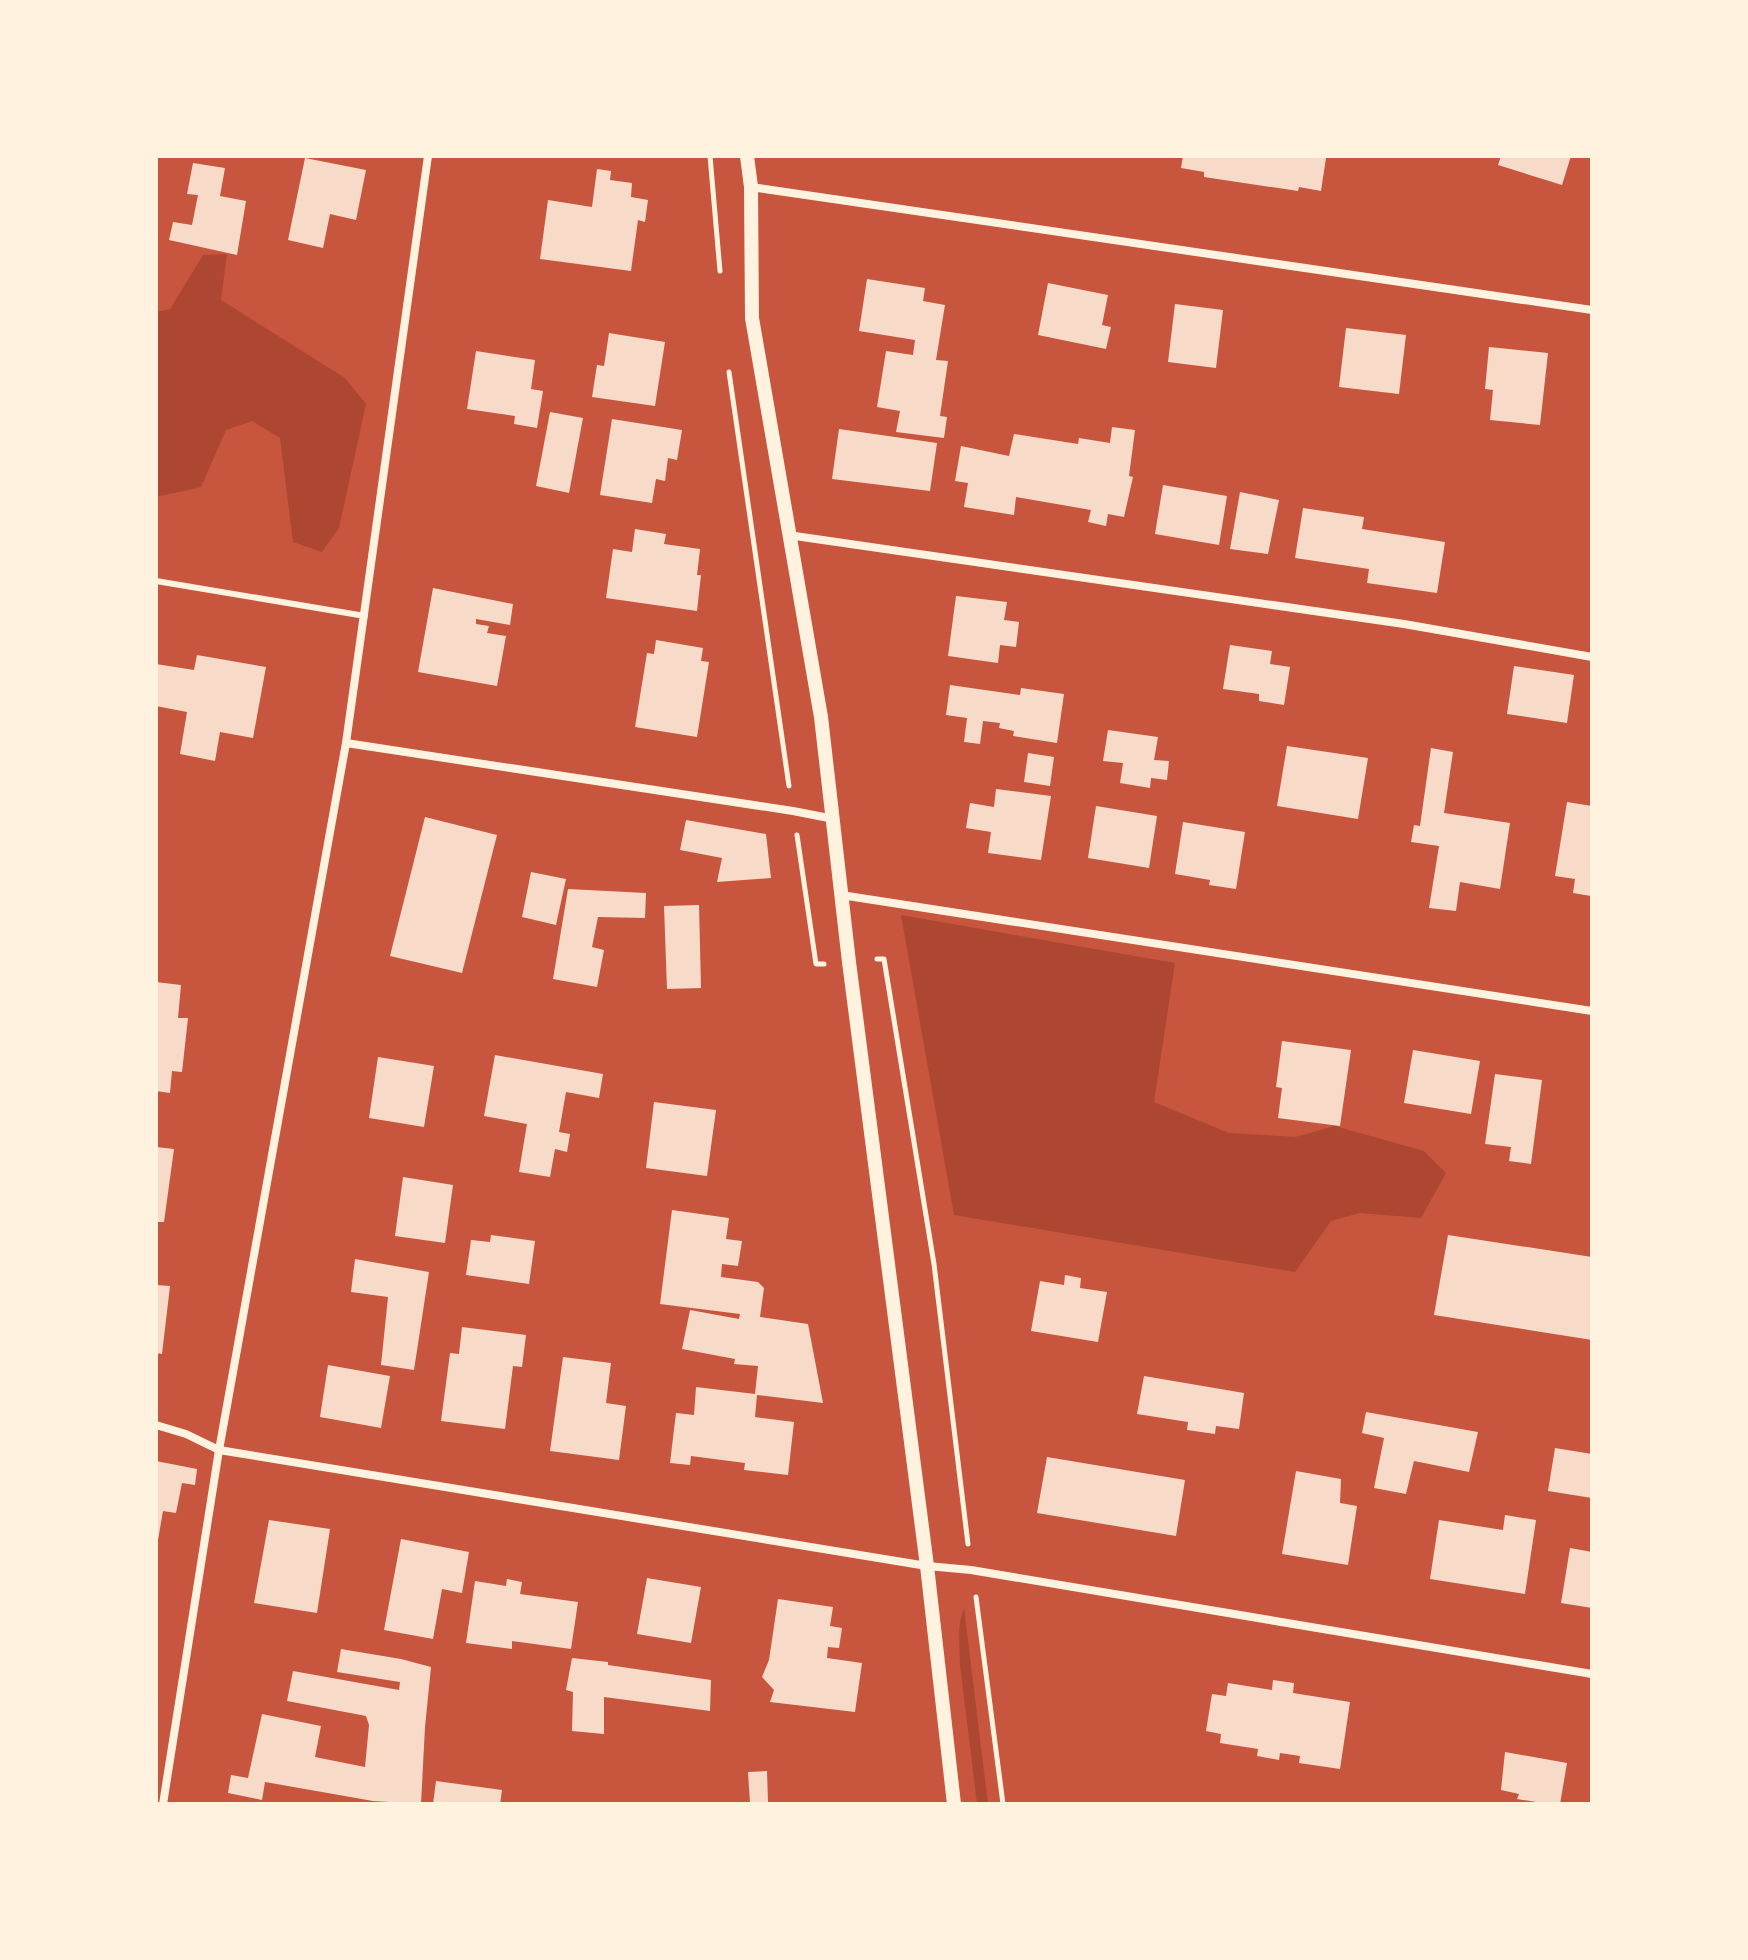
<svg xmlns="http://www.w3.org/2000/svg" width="1748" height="1960" font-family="'Nunito Sans',sans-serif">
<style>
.green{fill:#ae4732}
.building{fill:#f7dbc8}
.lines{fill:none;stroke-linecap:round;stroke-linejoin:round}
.path{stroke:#fff3e0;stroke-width:5}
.service{stroke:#fff3e0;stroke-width:6}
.minor{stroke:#fff3e0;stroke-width:8}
.tertiary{stroke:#fff3e0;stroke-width:14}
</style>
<rect width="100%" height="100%" fill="#c8553d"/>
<!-- green -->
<g class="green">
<path d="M227,254l-6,46 124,78 21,26 -27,124 -17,24 -29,-10 -13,-104 -28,-17 -26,9 -25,57 -45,10v-185l14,-3 33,-54z"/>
<path d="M901,915l274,48 -21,139 75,31 66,4 40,-11 89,25 22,22 -25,45 -61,-5 -29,8 -36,51 -341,-57z"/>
<path d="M964,1608l24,196h-11l-17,-139 -1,-31 1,-13z"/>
</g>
<!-- building -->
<g class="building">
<path d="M1183,156h130l13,2 -5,33 -22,-4 -1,4 -94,-14v-5l-23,-4z"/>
<path d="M1501,156h70l-9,29 -64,-20z"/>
<path d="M305,158l61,12 -10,50 -26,-6 -7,34 -35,-8z"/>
<path d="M193,163l32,5 -5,28 26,5 -9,54 -68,-15 4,-18 19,3 6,-30 -11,-1z"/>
<path d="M597,169l14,2 -1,9 22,3 -1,14 17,3 -3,22 -7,-2 -7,51 -91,-12 8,-59 44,7z"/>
<path d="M867,279l58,9 -2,13 22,4 -9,55 12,1 -8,55 7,1 -3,21 -48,-6 4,-21 -23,-4 9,-56 27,4 2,-15 -56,-9z"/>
<path d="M1048,283l60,12 -6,30 9,2 -5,22 -68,-14z"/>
<path d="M1175,304l48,6 -7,58 -48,-6z"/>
<path d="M1346,328l60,7 -7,59 -60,-7z"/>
<path d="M609,333l56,9 -10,64 -63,-9 5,-32 7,1z"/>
<path d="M1489,347l59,6 -8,72 -50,-5 3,-30 -8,-1z"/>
<path d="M476,351l59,9 -4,29 12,2 -6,37 -23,-4 1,-8 -48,-7z"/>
<path d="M550,412l33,6 -14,75 -33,-7z"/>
<path d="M612,419l70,11 -5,30 -9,-2 -3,23 -9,-2 -4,24 -52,-8z"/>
<path d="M1112,427l23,3 -6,46 4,1 -9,40 -16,-3 -2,12 -18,-4 3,-12 -75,-13 -2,18 -50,-8 4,-24 -13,-2 6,-35 48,10 5,-22 64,10 1,-6 31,5z"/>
<path d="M839,429l98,14 -7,48 -98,-12z"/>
<path d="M1163,485l64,11 -8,49 -64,-11z"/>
<path d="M1240,492l39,8 -11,54 -38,-5z"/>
<path d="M1303,508l61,9 -2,12 83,13 -8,51 -70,-10 2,-14 -74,-11z"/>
<path d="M635,529l31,5 -2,10 36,5 -3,26h4l-4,36 -91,-13 7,-49 19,3z"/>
<path d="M433,588l80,16 -3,21 -34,-6v5l13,2 -2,7 19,3 -9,50 -79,-14z"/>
<path d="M956,596l51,6 -3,18 15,2 -3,25 -16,-2 -2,18 -50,-7z"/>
<path d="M656,640l47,8 -2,13 8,1 -12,75 -62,-10 12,-74 7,1z"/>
<path d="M1230,645l42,6 -2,13 20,3 -6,38 -25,-4v-7l-36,-5z"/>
<path d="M197,655l69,12 -13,71 -33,-6 -5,29 -35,-7 7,-42 -31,-6v-42l38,6z"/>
<path d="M1514,666l60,9 -7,48 -60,-9z"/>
<path d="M950,685l70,10 1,-7 43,6 -7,49 -44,-7 1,-5 -15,-3 1,-5 -17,-2 -3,23 -16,-2 3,-24 -21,-3z"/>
<path d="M1108,730l50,7 -4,23 15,1 -2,19 -16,-2 -1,10 -30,-5 3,-20 -20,-2z"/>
<path d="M1287,746l81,12 -10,61 -81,-13z"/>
<path d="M1431,748l22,4 -9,61 66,10 -10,66 -40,-7 -4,29 -27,-3 10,-62 -28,-4 3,-17 6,1z"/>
<path d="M1028,753l26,4 -4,29 -26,-4z"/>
<path d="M996,789l55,7 -10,64 -53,-7 3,-21 -25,-4 4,-25 24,4z"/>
<path d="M1567,802l25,4 -1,90 -18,-3 2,-14 -20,-3z"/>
<path d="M1096,806l61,10 -8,52 -61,-10z"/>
<path d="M425,817l72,18 -35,138 -72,-17z"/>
<path d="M686,820l80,14 5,44 -54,4 5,-24 -42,-8z"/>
<path d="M1183,822l62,10 -9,57 -27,-4 1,-5 -35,-6z"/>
<path d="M531,872l35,7 -10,46 -34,-8z"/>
<path d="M568,889l78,4 -1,25 -47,-1 -6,30 12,3 -7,37 -44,-8z"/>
<path d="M699,905l2,83 -34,1 -3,-83z"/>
<path d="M156,982l25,3 -3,33h10l-6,54 -10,-1 -2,22 -14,-2z"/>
<path d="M1282,1041l69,9 -11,76 -62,-8 4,-30 -6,-1z"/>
<path d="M1413,1050l67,11 -9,53 -67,-11z"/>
<path d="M495,1055l108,19 -4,24 -33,-6 -7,40 11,2 -3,18 -12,-3 -5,28 -31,-5 8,-48 -43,-8z"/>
<path d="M378,1057l56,9 -10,61 -55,-9z"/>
<path d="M1495,1074l47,6 -11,84 -22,-3 2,-14 -26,-3z"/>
<path d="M654,1102l62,8 -9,66 -61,-8z"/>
<path d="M156,1147l18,2 -10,73h-8z"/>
<path d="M403,1177l50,8 -8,58 -50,-7z"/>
<path d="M672,1210l57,8 -3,21 16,2 -4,25 -16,-2 -1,13 37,5 6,6 -4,29 48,7 15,79 -66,-8 -2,22 39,5 -6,53 -44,-5 1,-7 -54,-7 -1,9 -20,-2 6,-50 18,2 2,-28 59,7 3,-28 -24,-2 1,-5 -53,-10 8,-39 49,9 1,-5 -80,-10z"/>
<path d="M491,1235l44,6 -6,43 -63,-9 5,-35 19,2z"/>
<path d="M1448,1235l144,22v83l-158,-25z"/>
<path d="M355,1259l74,13 -15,98 -33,-5 7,-68 -37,-5z"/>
<path d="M1065,1275l16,3 -1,10 27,4 -9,50 -67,-11 9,-50 24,4z"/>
<path d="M156,1285l14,1 -8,68 -6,-1z"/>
<path d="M462,1327l64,8 -4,32 -9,-1 -8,63 -64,-8 9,-68 9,1z"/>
<path d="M563,1357l48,6 -5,40 20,3 -7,54 -69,-9z"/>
<path d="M328,1365l62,11 -9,52 -61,-11z"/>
<path d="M1144,1376l100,17 -5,36 -23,-3 -1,8 -28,-4 1,-8 -51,-8z"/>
<path d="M1366,1412l112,20 -9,40 -55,-11 -8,33 -32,-6 10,-50 -22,-5z"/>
<path d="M1555,1448l37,6v44l-44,-7z"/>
<path d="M1047,1457l138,23 -9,56 -139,-23z"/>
<path d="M156,1461l41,8 -2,16 -13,-2 -6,30 -13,-2 -5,29h-2z"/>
<path d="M1296,1471l45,8 -1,24 17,3 -9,59 -66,-11z"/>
<path d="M1505,1515l31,5 -11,74 -95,-15 9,-59 64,10z"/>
<path d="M269,1520l61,9 -13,84 -63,-10z"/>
<path d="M401,1539l68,13 -7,41 -20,-4 -9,50 -49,-9z"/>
<path d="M1570,1548l22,4v56l-31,-5z"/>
<path d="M647,1578l54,9 -10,56 -54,-9z"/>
<path d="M507,1579l15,3 -2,12 58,8 -7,47 -59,-8v8l-46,-6 9,-62 31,5z"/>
<path d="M778,1599l55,8 -3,19 12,2 -3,20 -11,-1 -1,11 35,5 -7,49 -85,-10 4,-12 -12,-13 7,-17z"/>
<path d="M341,1649l60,10 30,8 -6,60 -4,77 -48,-3 -108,-19 -3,18 -34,-7 3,-18 17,3 14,-64 59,12 -6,31 50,10 4,-42 -3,-9 -79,-15 6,-30 106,19 1,-8 -63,-10z"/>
<path d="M572,1658l36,4v3l103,15 -1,31 -106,-14v37l-32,-3 1,-39 -7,-2z"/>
<path d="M1273,1680l21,3 -1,10 57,9 -10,67 -41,-6 1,-7 -20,-3 -1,7 -22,-4 1,-7 -38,-6 1,-9 -15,-3 6,-37 14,2 2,-13 44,7z"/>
<path d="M1505,1752l62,11 -7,41h-11l-32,-5 2,-5 -18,-4z"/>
<path d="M767,1771l1,31 -18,1 -2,-31z"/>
<path d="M436,1781l66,9 -2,14h-67z"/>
</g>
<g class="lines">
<!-- path -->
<g class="path">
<path d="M710,156l10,115"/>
<path d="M729,372l60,414"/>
<path d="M797,835l19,129h8"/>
<path d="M877,959h7l50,305 34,280"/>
<path d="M976,1597l27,207"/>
</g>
<!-- service -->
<path class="service" d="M156,581l209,35"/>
<!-- minor -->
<g class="minor">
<path d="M751,187l841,123"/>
<path d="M788,535l616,89 188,33"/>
<path d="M346,743l447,68 41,8"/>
<path d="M841,895l751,116"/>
<path d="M156,1425l30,9 33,16 708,116 44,4 621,104"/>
<path d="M163,1804l56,-354 127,-707 82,-587"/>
</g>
<!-- tertiary -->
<path class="tertiary" d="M747,156l4,31 1,131 69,399 28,245 78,604 27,238"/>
</g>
<!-- border -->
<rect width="1748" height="1960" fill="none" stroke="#fff3e0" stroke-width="316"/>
</svg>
